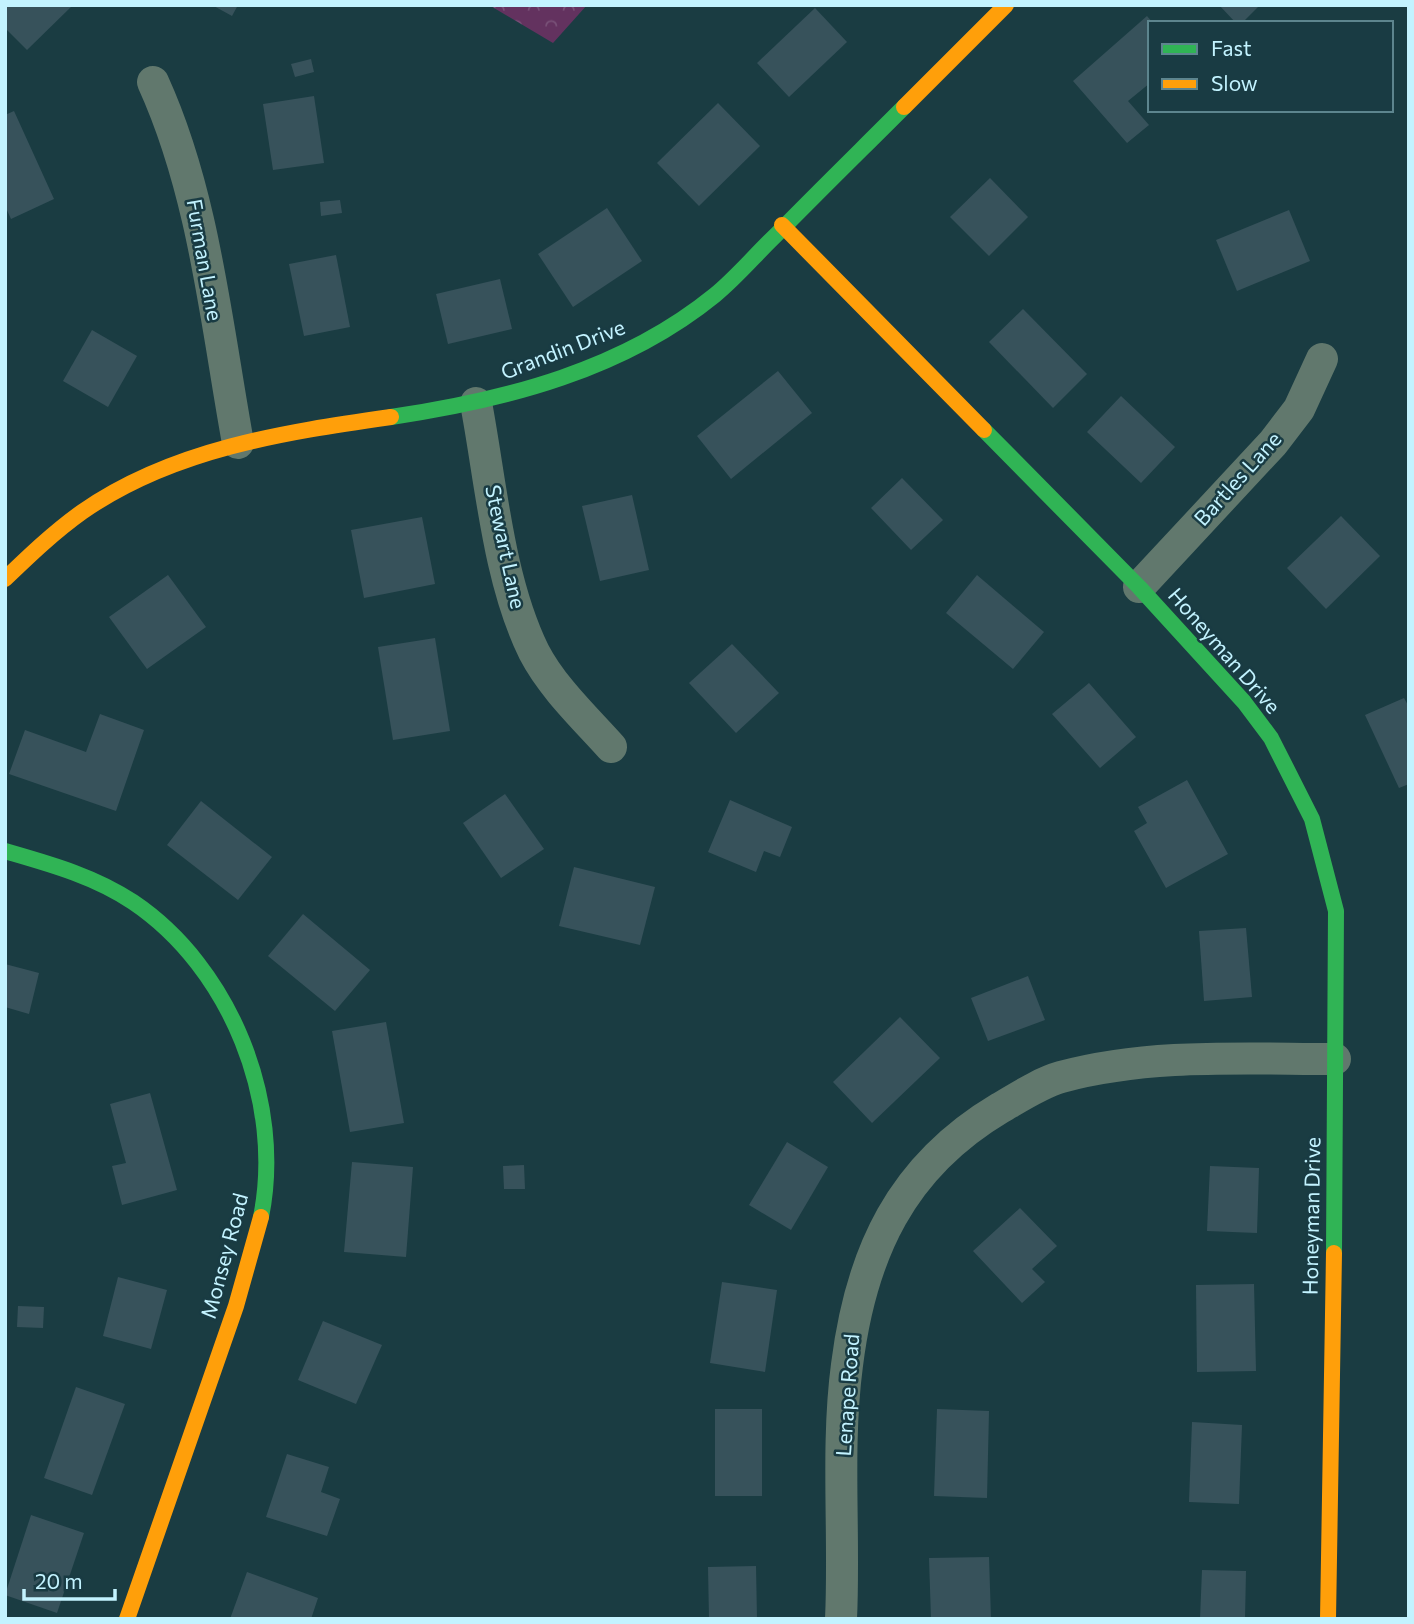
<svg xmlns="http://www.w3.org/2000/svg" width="1414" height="1624" font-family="Commissioner,sans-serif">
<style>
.forest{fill:url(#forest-crowns)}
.building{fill:#37525b}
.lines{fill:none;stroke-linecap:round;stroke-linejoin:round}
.street{stroke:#61786d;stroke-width:32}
.fast{stroke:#30b455;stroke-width:16}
.slow{stroke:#ff9f0a;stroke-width:16}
.labels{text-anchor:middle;stroke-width:5;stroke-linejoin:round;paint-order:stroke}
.street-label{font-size:21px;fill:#c3f3ff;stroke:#193b43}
</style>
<defs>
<pattern id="forest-crowns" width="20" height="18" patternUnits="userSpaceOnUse" patternTransform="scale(1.75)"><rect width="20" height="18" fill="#63325f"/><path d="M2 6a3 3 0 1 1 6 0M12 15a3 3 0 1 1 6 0" fill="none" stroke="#785077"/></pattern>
</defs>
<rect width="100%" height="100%" fill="#1a3c42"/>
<!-- forest -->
<path class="forest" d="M489,5h98l-34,38z"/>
<!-- building -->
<g class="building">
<path d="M5,5h68l-46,45 -22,-22z"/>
<path d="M212,5h26l-6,11z"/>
<path d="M1219,5h41l-18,18h-6z"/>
<path d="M815,8l32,34 -58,55 -32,-34z"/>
<path d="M1147,16l6,7h-3v60l-22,18 21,24 -22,18 -54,-62z"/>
<path d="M311,59l3,13 -19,5 -4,-13z"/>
<path d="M314,96l10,67 -51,7 -10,-66z"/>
<path d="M718,103l42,43 -61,60 -42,-43z"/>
<path d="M14,111l40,88 -43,20 -6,-13v-91z"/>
<path d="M990,178l38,39 -39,39 -39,-39z"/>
<path d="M340,200l2,13 -21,3 -1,-14z"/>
<path d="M607,208l35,53 -69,46 -35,-53z"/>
<path d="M1289,210l21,51 -73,30 -21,-51z"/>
<path d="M336,255l14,72 -46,9 -15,-72z"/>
<path d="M500,279l12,50 -64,15 -12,-50z"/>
<path d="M1023,309l64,65 -34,34 -64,-66z"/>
<path d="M92,330l45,26 -29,51 -45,-26z"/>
<path d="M778,371l34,42 -81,66 -34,-43z"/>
<path d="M1121,396l54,51 -34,36 -54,-51z"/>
<path d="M902,478l41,42 -32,30 -40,-42z"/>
<path d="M632,495l17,75 -49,11 -18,-75z"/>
<path d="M1341,516l39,40 -54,53 -39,-41z"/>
<path d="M422,517l13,67 -71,14 -13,-68z"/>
<path d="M168,575l38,52 -59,42 -38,-52z"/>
<path d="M977,575l67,57 -31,37 -67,-56z"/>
<path d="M435,638l15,93 -57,9 -15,-93z"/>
<path d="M732,644l47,49 -43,40 -47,-50z"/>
<path d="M1089,683l47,54 -36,31 -48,-54z"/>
<path d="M1404,698l5,9v77l-10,4 -34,-73z"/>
<path d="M100,714l44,16 -28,81 -107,-37 16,-44 61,22z"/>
<path d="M1187,780l41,74 -62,34 -32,-57 13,-8 -9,-16z"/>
<path d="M505,794l39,55 -43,29 -38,-55z"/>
<path d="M730,800l62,27 -12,30 -16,-6 -8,21 -48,-20z"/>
<path d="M201,801l71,56 -34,43 -71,-55z"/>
<path d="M574,867l81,20 -15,58 -81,-19z"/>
<path d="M303,914l67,56 -35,41 -67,-55z"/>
<path d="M1246,928l6,69 -48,4 -5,-70z"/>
<path d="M5,964l34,9 -10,41 -24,-7z"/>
<path d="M1028,976l17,44 -57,21 -17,-43z"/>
<path d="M900,1017l40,41 -68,65 -39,-41z"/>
<path d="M386,1022l18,101 -54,9 -18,-101z"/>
<path d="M150,1093l27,97 -55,15 -10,-39 14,-3 -16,-59z"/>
<path d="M787,1142l41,25 -37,63 -42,-25z"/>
<path d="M352,1162l61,5 -7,90 -62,-5z"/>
<path d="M524,1165l1,24h-21l-1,-23z"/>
<path d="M1210,1166l49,2 -2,65 -50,-2z"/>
<path d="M1020,1208l37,38 -25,23 13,13 -23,21 -49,-52z"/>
<path d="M118,1277l49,13 -16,59 -48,-13z"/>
<path d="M722,1282l55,8 -12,82 -55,-9z"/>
<path d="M1254,1284l2,87 -59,1 -1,-87z"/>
<path d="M18,1306l26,1 -1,21 -26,-1z"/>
<path d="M323,1321l59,24 -26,59 -58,-24z"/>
<path d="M76,1387l49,17 -33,91 -48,-17z"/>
<rect x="715" y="1409" width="47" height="87"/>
<path d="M937,1409l52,2 -2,87 -53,-2z"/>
<path d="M1192,1422l50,3 -3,79 -50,-2z"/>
<path d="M287,1454l42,13 -8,25 19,7 -13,37 -61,-19z"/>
<path d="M31,1515l53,18 -27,80 -52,-18z"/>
<path d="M989,1557l2,62h-60l-2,-61z"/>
<path d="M756,1566l1,53h-48l-1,-52z"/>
<path d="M1202,1570l44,1 -1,48h-45z"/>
<path d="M247,1572l71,26 -7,21h-81z"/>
</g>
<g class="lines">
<!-- street -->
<g class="street">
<path d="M153,82c51,112 63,240 85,361"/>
<path d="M476,403c15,79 22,176 58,249 18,35 51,66 77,95"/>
<path d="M1139,587l134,-144 26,-34 23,-50"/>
<path d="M841,1619c4,-83 -5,-172 6,-254 14,-112 54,-198 153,-257 19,-11 40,-25 61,-31 89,-24 183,-18 274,-18"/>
</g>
<!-- fast -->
<g class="fast">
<path d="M391,417c115,-17 232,-47 324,-122 22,-18 41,-41 61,-60 42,-43 85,-85 128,-128"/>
<path d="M984,430l155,157 105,115 27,36 41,81 24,92 -2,342"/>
<path d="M5,851c45,13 89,25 128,51 98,66 151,201 128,315"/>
</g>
<!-- slow -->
<g class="slow">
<path d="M904,107l102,-102"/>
<path d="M782,225l202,205"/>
<path d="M5,579c25,-24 49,-47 77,-67 90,-63 203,-80 309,-95"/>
<path d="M127,1619l109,-313 25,-89"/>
<path d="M1328,1619l6,-366"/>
</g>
</g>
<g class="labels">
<!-- street labels -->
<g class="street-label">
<text transform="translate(204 260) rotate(80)" y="7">Furman Lane</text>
<text transform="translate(563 350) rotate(-21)" y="7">Grandin Drive</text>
<text transform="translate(1238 479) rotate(-48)" y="7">Bartles Lane</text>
<text transform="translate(505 547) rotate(78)" y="7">Stewart Lane</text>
<text transform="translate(1224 651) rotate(49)" y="7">Honeyman Drive</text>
<text transform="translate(1312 1216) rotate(-89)" y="7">Honeyman Drive</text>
<text transform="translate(225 1256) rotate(-75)" y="7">Monsey Road</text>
<text transform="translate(848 1395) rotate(-86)" y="7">Lenape Road</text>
</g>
</g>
<!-- border -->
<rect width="1414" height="1624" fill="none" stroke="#c3f3ff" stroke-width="14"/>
<!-- legend -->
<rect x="1148" y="21" width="245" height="91" fill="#193b43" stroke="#5d858e" stroke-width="2"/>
<rect x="1162" y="44" width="35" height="10" fill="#30b455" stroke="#5d858e" stroke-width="2"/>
<text x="1211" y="56" font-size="21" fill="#c3f3ff">Fast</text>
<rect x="1162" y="79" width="35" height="10" fill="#ff9f0a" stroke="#5d858e" stroke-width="2"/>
<text x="1211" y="91" font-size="21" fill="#c3f3ff">Slow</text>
<!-- scale -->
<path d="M24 1589v10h91v-10" fill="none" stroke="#c3f3ff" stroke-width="3.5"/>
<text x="35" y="1589" font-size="21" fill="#c3f3ff" stroke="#193b43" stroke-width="5" paint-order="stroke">20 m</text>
</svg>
